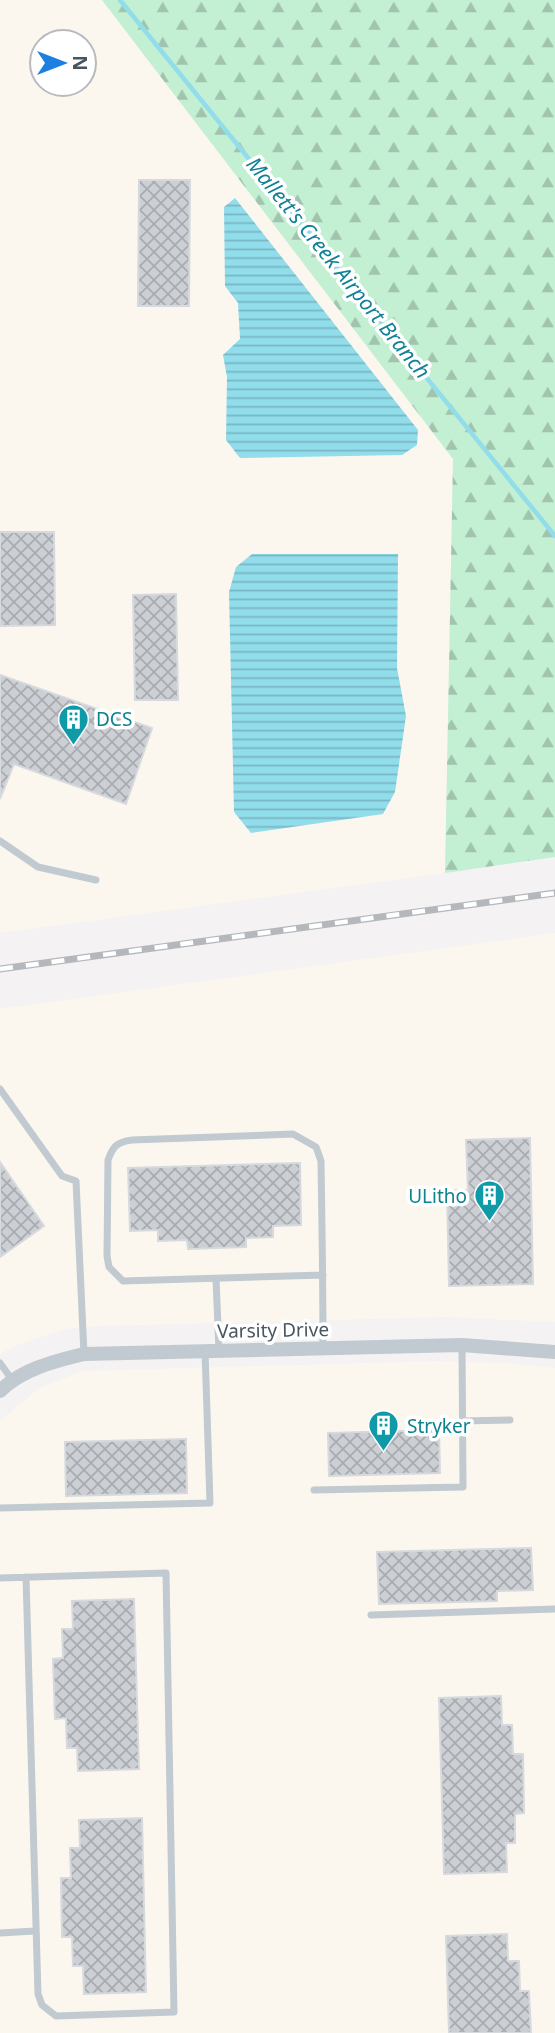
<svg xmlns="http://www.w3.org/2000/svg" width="555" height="2033" font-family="'Noto Sans',sans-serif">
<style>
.commercial{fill:#fcf7ee;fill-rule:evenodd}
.forest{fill:url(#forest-firs)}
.water{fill:url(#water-rules)}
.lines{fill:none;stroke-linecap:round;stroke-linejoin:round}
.stream{stroke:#91ddeb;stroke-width:4.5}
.building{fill:url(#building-cross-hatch);stroke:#d6d9dd;stroke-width:2}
.lane{stroke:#c0cad0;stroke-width:7}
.street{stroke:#c0cad0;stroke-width:14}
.rail-casing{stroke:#b4b8bc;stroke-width:7}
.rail{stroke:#fff;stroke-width:4.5;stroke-dasharray:13;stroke-linecap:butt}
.labels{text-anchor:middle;stroke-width:7;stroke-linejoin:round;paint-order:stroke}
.culture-label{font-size:19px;fill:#0d838f;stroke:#fff;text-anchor:start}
.street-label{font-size:19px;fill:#4a565f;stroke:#fff}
.water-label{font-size:21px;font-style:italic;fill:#108196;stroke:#fff}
</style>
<defs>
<pattern id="forest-firs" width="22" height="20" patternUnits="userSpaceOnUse" patternTransform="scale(1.75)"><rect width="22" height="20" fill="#c3efd2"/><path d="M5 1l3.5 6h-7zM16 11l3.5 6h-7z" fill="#a0c4ae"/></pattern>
<pattern id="water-rules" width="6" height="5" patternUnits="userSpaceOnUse" patternTransform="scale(1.75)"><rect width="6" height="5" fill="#91ddeb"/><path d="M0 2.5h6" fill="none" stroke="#78b6c2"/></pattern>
<pattern id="building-cross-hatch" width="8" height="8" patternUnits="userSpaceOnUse" patternTransform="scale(1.75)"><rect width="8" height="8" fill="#cccfd4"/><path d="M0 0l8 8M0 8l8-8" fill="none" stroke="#a8abaf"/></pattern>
</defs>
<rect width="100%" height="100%" fill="#f4f2f2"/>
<!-- commercial -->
<g class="commercial">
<path d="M0,0h102l351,459 -8,414 -445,60zM42,42h42v42h-42z"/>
<path d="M555,933v389l-109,-5 -348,9 -33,3 -48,16 -17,9v-345z"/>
<path d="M436,1361l69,2 50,5v665h-555v-612l39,-33 43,-17z"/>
</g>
<!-- forest -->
<path class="forest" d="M102,0h453v857l-110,16 8,-414z"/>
<!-- water -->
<g class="water">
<path d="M235,198l183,232 -1,15 -15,10 -162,3 -14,-18 1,-63 -4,-22 17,-16 -2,-36 -13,-17 -1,-79z"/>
<path d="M252,554h146l-1,114 9,48 -11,76 -12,22 -132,19 -17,-21 -5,-220 7,-25z"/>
</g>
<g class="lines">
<!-- stream -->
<path class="stream" d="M120,0l435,536"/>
</g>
<!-- building -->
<g class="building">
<path d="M139,180h51l-1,126h-51z"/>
<path d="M0,532h54l1,93 -55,1z"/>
<path d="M176,594l2,106h-43l-2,-105z"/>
<path d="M0,675l152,53 -26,76 -112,-40 -14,35z"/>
<path d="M530,1138l3,146 -84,2 -2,-96h21l-2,-50z"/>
<path d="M0,1162l44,64 -44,31z"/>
<path d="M300,1163l1,62 -28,1v11l-27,1v9l-58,2 -1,-9 -29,1v-11l-28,1 -2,-63z"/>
<path d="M439,1430l1,43 -111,3 -1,-43z"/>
<path d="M186,1439l1,54 -121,3 -1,-54z"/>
<path d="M531,1548l2,42 -36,1v10l-118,3 -2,-52z"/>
<path d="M134,1599l5,170 -61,2 -1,-23h-10l-1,-30 -11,1 -2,-60 10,-1 -1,-29h11l-1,-28z"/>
<path d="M501,1696l1,29h10l1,29h10l1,59 -9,1v29h-9l1,29 -63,2 -5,-176z"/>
<path d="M142,1818l4,174 -62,2 -1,-28h-10l-1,-29h-10l-1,-59h10l-1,-30h10l-1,-28z"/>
<path d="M507,1934l1,27h11l1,30h9l2,42h-82l-3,-97z"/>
</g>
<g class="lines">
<!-- lane -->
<g class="lane">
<path d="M0,841l38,26 58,13"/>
<path d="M0,1089l62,87 14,5 8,173"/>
<path d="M323,1275l-200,6 -14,-14 -2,-11 1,-96c5,-14 9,-18 24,-20l161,-6 23,13 5,14c1,62 2,124 2,187"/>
<path d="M216,1279l3,71"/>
<path d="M0,1363l13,18"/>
<path d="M462,1421l48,-1"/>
<path d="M314,1490l149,-3 -1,-142"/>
<path d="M0,1508l210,-5 -5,-152"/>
<path d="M0,1578l166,-5 8,439 -118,4 -14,-11 -4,-11 -12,-417"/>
<path d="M371,1615l184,-6"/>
<path d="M0,1933l35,-2"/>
</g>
<!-- street -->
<path class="street" d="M0,1391c22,-22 55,-30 84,-37l378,-9 93,7"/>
<defs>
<path id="rail" d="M0,969l555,-76"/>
</defs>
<!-- rail casing -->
<use href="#rail" class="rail-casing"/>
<!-- rail -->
<use href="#rail" class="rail"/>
</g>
<!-- icons -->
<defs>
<symbol id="building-pin" viewBox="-11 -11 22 30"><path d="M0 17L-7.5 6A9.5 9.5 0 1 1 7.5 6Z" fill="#0f9aa8" stroke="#fff"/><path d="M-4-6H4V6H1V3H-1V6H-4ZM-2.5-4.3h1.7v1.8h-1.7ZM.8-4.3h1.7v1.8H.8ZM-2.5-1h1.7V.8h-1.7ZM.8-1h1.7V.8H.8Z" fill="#fff"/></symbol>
</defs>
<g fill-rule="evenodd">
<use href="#building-pin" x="56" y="702" width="35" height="47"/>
<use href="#building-pin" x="472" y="1178" width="35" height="47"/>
<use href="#building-pin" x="366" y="1408" width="35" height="47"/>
</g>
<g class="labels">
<!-- culture labels -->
<g class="culture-label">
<text x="96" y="726">DCS</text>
<text x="467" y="1203" text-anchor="end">ULitho</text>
<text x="407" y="1433">Stryker</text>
</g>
<!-- street labels -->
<g class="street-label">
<text transform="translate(273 1330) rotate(-1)" y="7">Varsity Drive</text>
</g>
<!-- water labels -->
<g class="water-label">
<text transform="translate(338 268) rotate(51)" y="7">Mallett's Creek Airport Branch</text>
</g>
</g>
<!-- north arrow -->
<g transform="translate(63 63) rotate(90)"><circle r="33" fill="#ffffff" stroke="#b7bbbf" stroke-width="2"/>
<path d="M0-5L12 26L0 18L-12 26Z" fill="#1e7fe2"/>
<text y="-10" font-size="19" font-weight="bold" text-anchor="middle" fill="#4a565f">N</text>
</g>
</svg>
